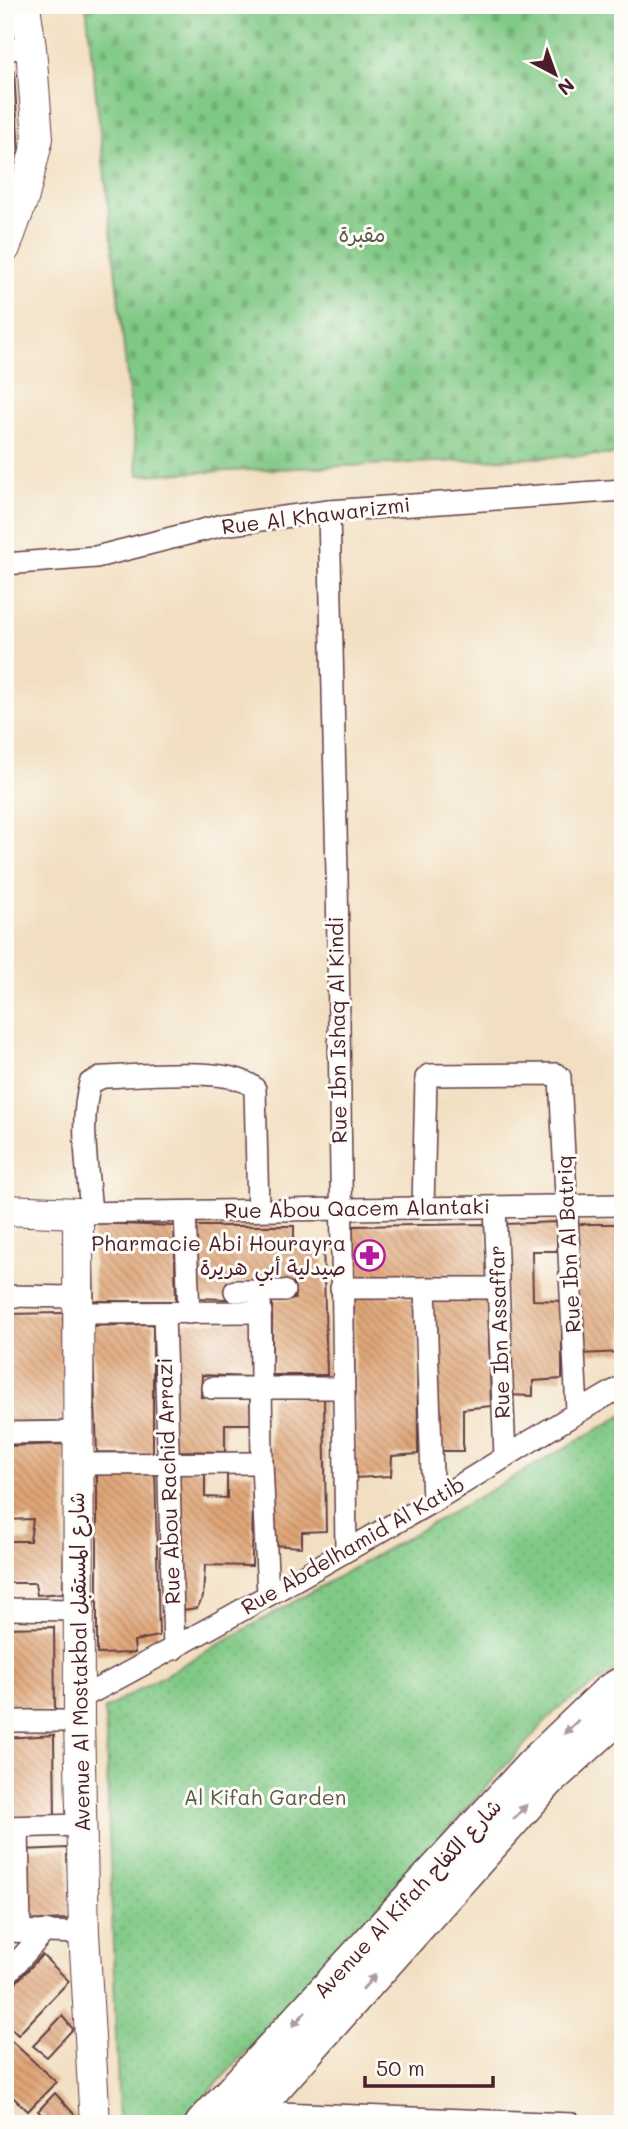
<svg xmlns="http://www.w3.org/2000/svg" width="628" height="2129" font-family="Mali,'Playpen Sans Arabic',sans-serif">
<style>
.cemetery{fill:url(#cemetery-stones);stroke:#657458;stroke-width:2}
.park{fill:url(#park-dots);stroke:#657458;stroke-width:2}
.building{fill:url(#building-back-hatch)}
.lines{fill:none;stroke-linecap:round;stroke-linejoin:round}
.street-casing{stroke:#633c42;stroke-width:24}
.secondary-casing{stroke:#633c42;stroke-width:32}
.primary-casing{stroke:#633c42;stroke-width:36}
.street{stroke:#fff;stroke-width:21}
.secondary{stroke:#fff;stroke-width:30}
.primary{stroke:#fff;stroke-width:33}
.oneway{fill:#ae9aa0}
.labels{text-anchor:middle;stroke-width:6;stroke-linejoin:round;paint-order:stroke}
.park-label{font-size:21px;fill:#5d5a4a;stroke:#fdfcf7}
.street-label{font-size:21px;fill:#4a1f2b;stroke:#fdfcf7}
.poi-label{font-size:21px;fill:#4a1f2b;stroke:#fdfcf7;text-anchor:end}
</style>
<defs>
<pattern id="cemetery-stones" width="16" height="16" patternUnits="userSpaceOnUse" patternTransform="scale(1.75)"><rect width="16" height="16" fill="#80c985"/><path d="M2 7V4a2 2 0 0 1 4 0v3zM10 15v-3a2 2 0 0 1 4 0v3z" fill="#70ac73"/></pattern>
<pattern id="park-dots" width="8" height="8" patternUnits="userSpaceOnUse" patternTransform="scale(1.75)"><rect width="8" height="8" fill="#80c985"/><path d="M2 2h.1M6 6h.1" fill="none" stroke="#70ac73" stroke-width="1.8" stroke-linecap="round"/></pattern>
<pattern id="building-back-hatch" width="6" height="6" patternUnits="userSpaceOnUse" patternTransform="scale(1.75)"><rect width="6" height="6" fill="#dfa678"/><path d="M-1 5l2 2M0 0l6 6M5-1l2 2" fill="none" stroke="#b78763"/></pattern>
</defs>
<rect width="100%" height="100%" fill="#fdfcf7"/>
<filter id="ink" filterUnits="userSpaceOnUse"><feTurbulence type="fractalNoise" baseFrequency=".0143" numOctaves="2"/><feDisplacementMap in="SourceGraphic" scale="14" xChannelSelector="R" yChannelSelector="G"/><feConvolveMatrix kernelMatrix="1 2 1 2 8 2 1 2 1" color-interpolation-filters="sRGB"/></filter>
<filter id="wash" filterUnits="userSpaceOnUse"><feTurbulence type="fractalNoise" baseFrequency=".00686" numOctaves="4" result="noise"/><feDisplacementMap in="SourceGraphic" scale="28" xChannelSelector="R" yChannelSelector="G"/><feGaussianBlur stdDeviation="1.57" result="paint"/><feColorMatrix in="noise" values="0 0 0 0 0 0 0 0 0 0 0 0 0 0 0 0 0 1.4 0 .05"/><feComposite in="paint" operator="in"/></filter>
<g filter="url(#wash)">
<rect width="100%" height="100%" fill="#f2dfc1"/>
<!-- cemetery -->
<path class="cemetery" d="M86,5h537v449l-485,21z"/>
<!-- park -->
<path class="park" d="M623,1415v251l-65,42 -378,416h-61l-14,-415z"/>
<g id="blocks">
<!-- building -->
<g class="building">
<path d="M5,71h9l5,83 -14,-1z"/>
<path d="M558,1222l-1,29h-25l1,49 29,1v78l-29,2v15l-27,-1 -1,-171z"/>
<path d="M92,1223l82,3 2,75h-82z"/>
<path d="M487,1224l1,59 -135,-1v-56z"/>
<path d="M575,1224h48v128l-43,2z"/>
<path d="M194,1226h100v18l29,-1 4,132h-55v-76h23l-1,-16 -67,-1v17l-33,-1z"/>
<path d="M354,1294l63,3 1,157 -26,2 -1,20 -36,2z"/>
<path d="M433,1298h55l3,108 -28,3v42h-26z"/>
<path d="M63,1313l3,108 -61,1v-108z"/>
<path d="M252,1321v56l-50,-2 -1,22 49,1 1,26h-26v28l-53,-1 1,-128z"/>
<path d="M153,1324v129l-56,-1 -5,-126z"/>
<path d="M324,1396l2,135 -24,1v15l-31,-2 -1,-148z"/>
<path d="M65,1444l-2,149 -26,2 -2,-12h-30v-42h25l3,-22 -28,1v-74z"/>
<path d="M97,1468l58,1 4,167 -25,5 1,12 -38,1z"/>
<path d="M173,1469l32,1v27l22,1v-25h26l-1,93 -47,-1 -2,32 -6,11 -15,2z"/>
<path d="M54,1627l1,83 -50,1v-83z"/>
<path d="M54,1735l1,85h-50v-82z"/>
<path d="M5,1840h7l1,80 -8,1z"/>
<path d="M67,1848l3,71 -46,2v-71z"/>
<path d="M42,1955l27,26 -51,54 -13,-12v-29z"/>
<path d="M62,2016l11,13 -26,28 -14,-11z"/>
<path d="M5,2035l51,47 -28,29 -23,-21z"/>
<path d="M55,2093l28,31h-33l-12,-13z"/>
</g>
</g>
</g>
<g filter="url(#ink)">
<use href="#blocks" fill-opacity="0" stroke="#633c42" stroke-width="2"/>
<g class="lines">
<defs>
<g id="street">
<path d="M5,49l26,-1"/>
<path d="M329,511l8,362 9,677"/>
<path d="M5,564l91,-7 127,-32 106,-14 294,-21"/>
<path d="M495,1207l10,250"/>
<path d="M423,1208l3,-130 3,-3 127,-1 4,3 17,334"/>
<path d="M185,1212l4,101"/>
<path d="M78,1213l545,-8"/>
<path d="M91,1213c-3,-42 -12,-89 -1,-130l13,-6c32,-1 133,-12 152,12l3,121"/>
<path d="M341,1288h156"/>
<path d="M425,1288l8,213"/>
<path d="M235,1291h49"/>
<path d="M260,1292l2,171 6,132"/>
<path d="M5,1296l73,1"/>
<path d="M78,1313l183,-1"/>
<path d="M164,1313l10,336"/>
<path d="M212,1388h130"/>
<path d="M5,1433l73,-1"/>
<path d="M78,1464l184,-1"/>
<path d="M5,1609l74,1"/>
<path d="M79,1699c119,-63 236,-130 353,-197 64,-38 126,-80 191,-116"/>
<path d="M5,1721h74"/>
<path d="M5,1827l77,-2"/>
<path d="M18,1827l2,103"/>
<path d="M5,1931l79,2"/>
<path d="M5,1976l40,-45"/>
<path d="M253,2112l319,12"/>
</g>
<g id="secondary">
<path d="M5,248l19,-52 14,-58 -7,-90 -6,-43"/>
<path d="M5,1210l73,3 1,508 5,212 11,191"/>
</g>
<g id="primary">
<path d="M202,2124l331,-360 76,-73 14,-8"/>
<path d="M242,2124l307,-344 74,-67"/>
</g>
</defs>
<!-- street casing -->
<use href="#street" class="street-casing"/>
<!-- secondary casing -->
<use href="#secondary" class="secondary-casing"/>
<!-- primary casing -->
<use href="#primary" class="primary-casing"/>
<!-- street -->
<use href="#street" class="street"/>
<!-- secondary -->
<use href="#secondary" class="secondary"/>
<!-- primary -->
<use href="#primary" class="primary"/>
</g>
<!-- one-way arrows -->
<defs><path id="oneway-solid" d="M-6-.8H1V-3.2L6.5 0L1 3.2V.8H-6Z" transform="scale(1.75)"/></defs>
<g class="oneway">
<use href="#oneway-solid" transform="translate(571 1727) rotate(136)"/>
<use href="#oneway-solid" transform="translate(520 1812) rotate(-48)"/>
<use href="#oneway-solid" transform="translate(369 1982) rotate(-48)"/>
<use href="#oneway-solid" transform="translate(299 2019) rotate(133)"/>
</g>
</g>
<!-- icons -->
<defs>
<symbol id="pharmacy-ring" viewBox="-11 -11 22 22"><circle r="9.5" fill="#fdfcf7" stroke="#b5179e" stroke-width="1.5"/><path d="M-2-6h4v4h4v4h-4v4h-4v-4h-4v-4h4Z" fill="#b5179e"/></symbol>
</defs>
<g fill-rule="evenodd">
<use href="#pharmacy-ring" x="352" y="1238" width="35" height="35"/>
</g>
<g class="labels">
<!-- park labels -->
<g class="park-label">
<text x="362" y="242">مقبرة</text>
<text x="265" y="1805">Al Kifah Garden</text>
</g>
<!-- street labels -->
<g class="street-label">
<text transform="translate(316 516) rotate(-7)" y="7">Rue Al Khawarizmi</text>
<text transform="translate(338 1030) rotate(-91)" y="7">Rue Ibn Ishaq Al Kindi</text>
<text transform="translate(357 1209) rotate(-1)" y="7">Rue Abou Qacem Alantaki</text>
<text transform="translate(569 1244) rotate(-93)" y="7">Rue Ibn Al Batriq</text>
<text transform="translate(500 1332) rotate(-92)" y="7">Rue Ibn Assaffar</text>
<text transform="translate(169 1481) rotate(-92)" y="7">Rue Abou Rachid Arrazi</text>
<text transform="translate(353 1546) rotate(-30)" y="7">Rue Abdelhamid Al Katib</text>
<text transform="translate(80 1662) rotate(-91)" y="7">Avenue Al Mostakbal شارع المستقبل</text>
<text transform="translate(408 1899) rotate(-47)" y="7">Avenue Al Kifah شارع الكفاح</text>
</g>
<!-- poi labels -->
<g class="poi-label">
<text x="346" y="1251">Pharmacie Abi Hourayra<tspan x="346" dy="24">صيدلية أبي هريرة</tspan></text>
</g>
</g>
<!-- margin -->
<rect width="628" height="2129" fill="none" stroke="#fdfcf7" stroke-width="28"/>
<!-- north arrow -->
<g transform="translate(555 74) rotate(139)" stroke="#fdfcf7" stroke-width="5" paint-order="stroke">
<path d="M0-5L12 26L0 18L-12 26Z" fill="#4a1f2b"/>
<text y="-10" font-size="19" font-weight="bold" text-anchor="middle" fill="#4a1f2b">N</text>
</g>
<!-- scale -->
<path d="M365 2076v10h128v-10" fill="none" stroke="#4a1f2b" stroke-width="3.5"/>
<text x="376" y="2076" font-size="21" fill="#4a1f2b" stroke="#fdfcf7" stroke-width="5" paint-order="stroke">50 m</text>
</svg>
